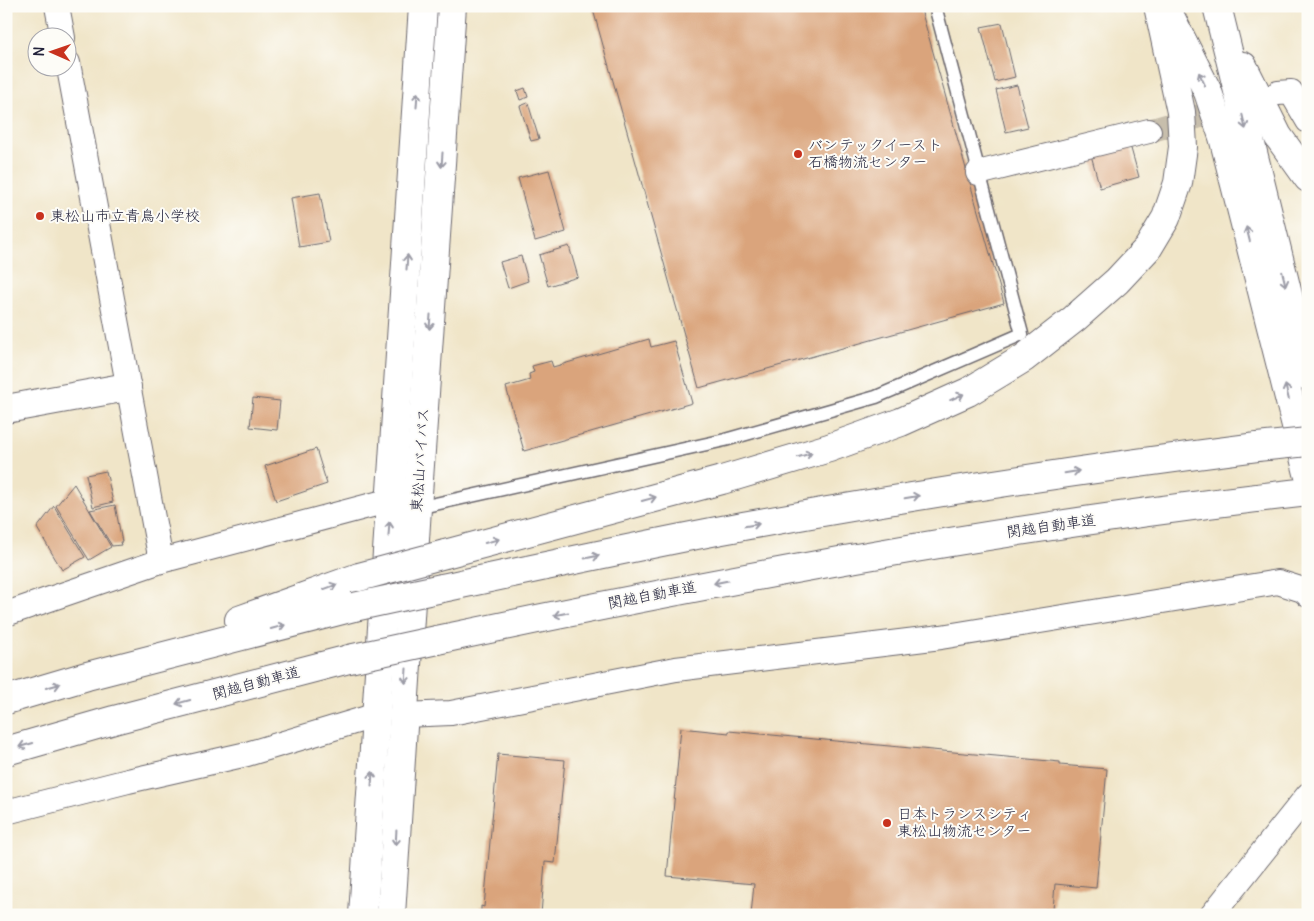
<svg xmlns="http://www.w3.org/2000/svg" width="1314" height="921" font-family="Delius,'Klee One',sans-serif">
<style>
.building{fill:#daa47c}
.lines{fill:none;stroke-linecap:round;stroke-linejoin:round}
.street-tunnel{stroke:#c7beac;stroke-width:24;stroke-dasharray:24 12;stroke-linecap:butt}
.lane-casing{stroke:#6a666c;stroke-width:15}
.street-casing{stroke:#6a666c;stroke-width:26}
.secondary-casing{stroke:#6a666c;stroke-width:30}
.highway-casing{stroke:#6a666c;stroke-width:30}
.lane{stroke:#fff;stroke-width:12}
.street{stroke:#fff;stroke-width:24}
.secondary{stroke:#fff;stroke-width:28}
.highway{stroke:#fff;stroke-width:28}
.highway-bridge-casing{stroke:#6a666c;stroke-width:30;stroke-linecap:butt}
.highway-bridge{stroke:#fff;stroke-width:28}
.oneway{stroke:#9c9ca7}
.poi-dot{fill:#c8321e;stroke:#fdfcf7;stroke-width:2}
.labels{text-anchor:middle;stroke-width:4;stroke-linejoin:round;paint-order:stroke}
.poi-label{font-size:15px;fill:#22223b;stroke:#fdfcf7;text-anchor:start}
.street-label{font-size:15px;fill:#22223b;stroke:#fdfcf7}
</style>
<rect width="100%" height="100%" fill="#fdfcf7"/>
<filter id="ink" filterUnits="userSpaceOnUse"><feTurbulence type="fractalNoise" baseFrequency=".02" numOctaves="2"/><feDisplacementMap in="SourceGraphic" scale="10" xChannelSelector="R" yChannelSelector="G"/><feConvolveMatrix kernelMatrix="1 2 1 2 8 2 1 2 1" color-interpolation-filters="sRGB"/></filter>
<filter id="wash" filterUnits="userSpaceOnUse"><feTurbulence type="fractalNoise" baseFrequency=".0096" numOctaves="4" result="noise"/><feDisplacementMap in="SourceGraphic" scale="20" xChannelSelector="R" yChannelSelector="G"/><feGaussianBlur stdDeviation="1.12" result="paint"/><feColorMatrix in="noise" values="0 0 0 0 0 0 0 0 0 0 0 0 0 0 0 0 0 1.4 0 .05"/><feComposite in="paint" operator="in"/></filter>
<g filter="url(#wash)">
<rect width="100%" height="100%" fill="#f0e5c8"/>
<g id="blocks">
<!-- building -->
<g class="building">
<path d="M592,6h328l84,297 -305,85z"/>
<path d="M1002,23l13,54 -20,5 -14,-55z"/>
<path d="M1017,85l11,42 -22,5 -10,-42z"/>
<path d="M525,88l3,9 -8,3 -3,-9z"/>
<path d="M528,103l11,36 -8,2 -11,-35z"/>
<path d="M1130,145l9,32 -39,11 -9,-33z"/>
<path d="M549,170l17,62 -31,9 -17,-63z"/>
<path d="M320,193l9,49 -30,5 -8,-49z"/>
<path d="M569,246l9,31 -30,9 -9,-31z"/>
<path d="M521,256l7,25 -20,7 -8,-26z"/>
<path d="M649,339l2,8 23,-6 18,62 -168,48 -18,-64 24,-7 -1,-6 5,-2 -2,-6 19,-5 2,6z"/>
<path d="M253,398l27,3 -3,29 -27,-3z"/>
<path d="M316,449l11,35 -51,17 -11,-35z"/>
<path d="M106,471l7,31 -20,5 -7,-32z"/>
<path d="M74,484l37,63 -22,13 -33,-54z"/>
<path d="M115,505l7,37h-2l1,3 -9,1 -22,-36z"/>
<path d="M54,506l31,51 -23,13 -25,-42z"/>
<path d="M681,728l48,5v-2l331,31v3l47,4 -11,119 -41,-4 -2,26 -8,-1 -1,6h-293l3,-31 -87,-8z"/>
<path d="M498,754l67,6 -10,103 -10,-1 -4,53h-60v-9l3,1z"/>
</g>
</g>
</g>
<g filter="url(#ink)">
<use href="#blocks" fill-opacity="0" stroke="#6a666c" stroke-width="1"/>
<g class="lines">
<!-- street-tunnel -->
<path class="street-tunnel" d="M1149,131l82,-24"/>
<defs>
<path id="lane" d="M417,508l308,-68 151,-43 146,-63 -87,-328"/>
<g id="street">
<path d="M57,6l6,32"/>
<path d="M68,63l93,498"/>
<path d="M1278,93l13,-1 17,29"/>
<path d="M978,173l171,-42"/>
<path d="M6,614l155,-53 230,-61"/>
<path d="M404,715l47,-2 225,-44 265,-32 337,-55 25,8 5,5"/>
<path d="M6,812l122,-31 119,-27 130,-39"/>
<path d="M1212,915l96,-120"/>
</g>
<path id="secondary" d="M6,409l121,-22"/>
<g id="highway">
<path d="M1217,6l91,370"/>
<path d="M1169,14l39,78 15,45 85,336"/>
<path d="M1243,66l35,70 30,42"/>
<path d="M445,554l277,-74 107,-32 72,-26 67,-30 56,-34 50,-39 43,-38 31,-33 18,-30 12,-35 5,-36 -2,-35 -23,-106"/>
<path d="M442,588c100,-21 200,-43 301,-62 171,-31 342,-57 514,-79"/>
<path d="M239,620l120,-43"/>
<path d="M437,640c288,-61 578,-115 871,-148"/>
<path d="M6,700l81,-24 267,-69"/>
<path d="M6,751l108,-31 235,-61"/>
<path d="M363,915l60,-909"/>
<path d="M391,915l26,-407 35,-502"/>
</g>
</defs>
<!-- lane casing -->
<use href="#lane" class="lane-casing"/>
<!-- street casing -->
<use href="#street" class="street-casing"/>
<!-- secondary casing -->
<use href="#secondary" class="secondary-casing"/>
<!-- highway casing -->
<use href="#highway" class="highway-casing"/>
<!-- lane -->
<use href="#lane" class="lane"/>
<!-- street -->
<use href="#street" class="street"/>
<!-- secondary -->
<use href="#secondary" class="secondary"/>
<!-- highway -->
<use href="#highway" class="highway"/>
<defs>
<g id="highway-bridge">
<path d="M1257,447l51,-5"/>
<path d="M359,577l86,-23"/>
<path d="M354,607l88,-19"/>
<path d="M349,659l88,-19"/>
</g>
</defs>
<!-- highway-bridge casing -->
<use href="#highway-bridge" class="highway-bridge-casing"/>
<!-- highway-bridge -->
<use href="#highway-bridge" class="highway-bridge"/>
</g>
<!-- one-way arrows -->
<defs><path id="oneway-shaft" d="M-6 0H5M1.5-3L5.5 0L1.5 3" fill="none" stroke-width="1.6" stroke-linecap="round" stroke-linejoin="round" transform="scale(1.25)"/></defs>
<g class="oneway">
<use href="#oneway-shaft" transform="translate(1202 79) rotate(-115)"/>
<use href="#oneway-shaft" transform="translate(417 100) rotate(-86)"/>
<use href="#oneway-shaft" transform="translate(1244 122) rotate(77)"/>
<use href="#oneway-shaft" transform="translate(442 160) rotate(94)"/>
<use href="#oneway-shaft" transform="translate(1248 234) rotate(-104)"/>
<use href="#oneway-shaft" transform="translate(407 262) rotate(-86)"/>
<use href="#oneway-shaft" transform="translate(1284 279) rotate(76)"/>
<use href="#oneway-shaft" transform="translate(430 322) rotate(94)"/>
<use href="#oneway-shaft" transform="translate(1287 392) rotate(-104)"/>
<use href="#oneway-shaft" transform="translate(957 397) rotate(-24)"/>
<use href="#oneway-shaft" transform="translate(805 455) rotate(-17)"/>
<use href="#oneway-shaft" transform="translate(1072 472) rotate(-9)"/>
<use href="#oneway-shaft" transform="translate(912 497) rotate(-10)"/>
<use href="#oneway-shaft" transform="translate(649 499) rotate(-15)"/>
<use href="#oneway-shaft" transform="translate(752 525) rotate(-10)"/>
<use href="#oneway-shaft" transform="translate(389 529) rotate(-86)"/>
<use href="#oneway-shaft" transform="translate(492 541) rotate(-15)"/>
<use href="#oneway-shaft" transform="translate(592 557) rotate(-11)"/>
<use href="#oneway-shaft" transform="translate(721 582) rotate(169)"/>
<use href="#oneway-shaft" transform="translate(330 587) rotate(-20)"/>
<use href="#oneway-shaft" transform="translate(561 614) rotate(168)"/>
<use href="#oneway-shaft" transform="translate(278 627) rotate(-15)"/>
<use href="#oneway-shaft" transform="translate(406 676) rotate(94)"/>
<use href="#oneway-shaft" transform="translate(53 686) rotate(-16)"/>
<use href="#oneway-shaft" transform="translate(183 702) rotate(165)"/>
<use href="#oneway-shaft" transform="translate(26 745) rotate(164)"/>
<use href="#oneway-shaft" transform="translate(372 779) rotate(-86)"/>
<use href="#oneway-shaft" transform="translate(396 838) rotate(93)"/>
</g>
</g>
<!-- markers -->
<g class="poi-dot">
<circle cx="798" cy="154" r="5"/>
<circle cx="40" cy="216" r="5"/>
<circle cx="887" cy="823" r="5"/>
</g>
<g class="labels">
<!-- poi labels -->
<g class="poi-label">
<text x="808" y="150">バンテックイースト<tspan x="808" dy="17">石橋物流センター</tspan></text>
<text x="50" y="221">東松山市立青鳥小学校</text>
<text x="897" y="819">日本トランスシティ<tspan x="897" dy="17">東松山物流センター</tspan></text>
</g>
<!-- street labels -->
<g class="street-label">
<text transform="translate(420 460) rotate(-86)" y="5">東松山バイパス</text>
<text transform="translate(1051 526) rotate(-8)" y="5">関越自動車道</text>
<text transform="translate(652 595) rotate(-11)" y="5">関越自動車道</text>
<text transform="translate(256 683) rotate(-15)" y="5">関越自動車道</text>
</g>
</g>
<!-- margin -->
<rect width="1314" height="921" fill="none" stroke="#fdfcf7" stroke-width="25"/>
<!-- north arrow -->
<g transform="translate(52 52) rotate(272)"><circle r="24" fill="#fdfcf7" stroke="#a5a5ac"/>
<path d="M0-4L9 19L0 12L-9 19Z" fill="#c8321e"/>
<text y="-8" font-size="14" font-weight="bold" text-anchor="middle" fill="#22223b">N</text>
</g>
</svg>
